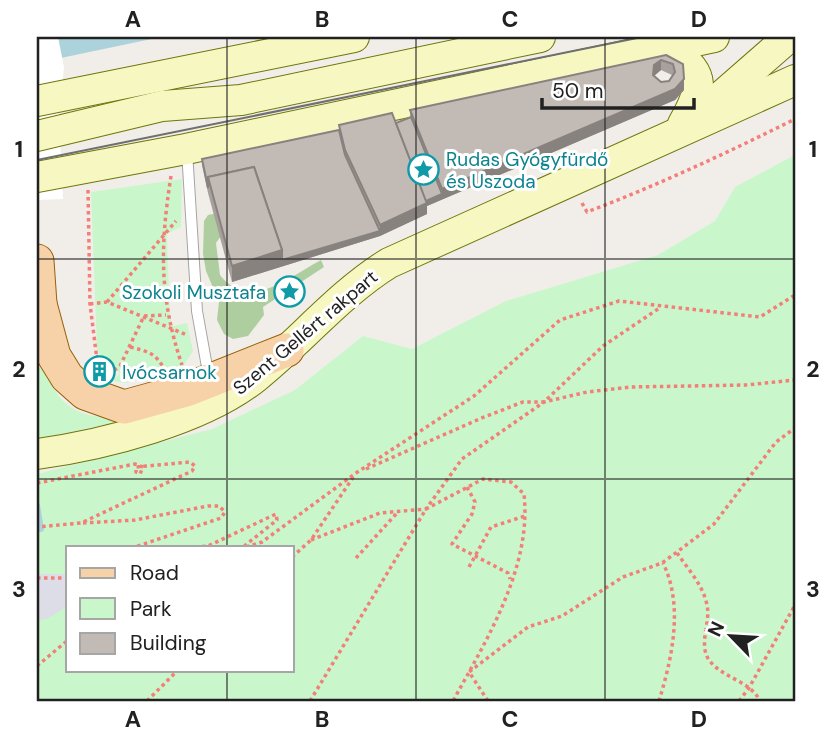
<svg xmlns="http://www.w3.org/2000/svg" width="832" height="738" font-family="'DM Sans',sans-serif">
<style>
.forest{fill:#afcea0}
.park{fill:#c9f7cb;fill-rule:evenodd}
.plaza{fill:#dddde7}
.water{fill:#acd3dc}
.pier{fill:#fff}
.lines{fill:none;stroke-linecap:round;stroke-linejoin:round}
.stream{stroke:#acd3dc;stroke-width:6}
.service-casing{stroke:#a5a5a5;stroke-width:12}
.secondary-casing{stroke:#6f760b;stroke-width:32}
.primary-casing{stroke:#966108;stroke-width:35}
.path{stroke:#f37f78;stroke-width:3.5;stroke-dasharray:3.5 3.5;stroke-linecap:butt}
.service{stroke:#fff;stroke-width:10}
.secondary{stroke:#f7f7c1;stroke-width:30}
.primary{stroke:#f7d1a7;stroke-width:33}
.tram{stroke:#6f6f6f;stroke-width:2}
.wall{fill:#a7a09c;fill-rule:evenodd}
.shaded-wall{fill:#88827f}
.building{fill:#c2bab5;stroke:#88827f;stroke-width:2;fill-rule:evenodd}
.grid{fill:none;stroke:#212121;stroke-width:2;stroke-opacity:0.55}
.labels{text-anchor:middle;stroke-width:6;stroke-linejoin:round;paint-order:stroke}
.culture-label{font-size:19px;fill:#0d838f;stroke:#fff;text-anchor:start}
.street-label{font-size:19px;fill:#212121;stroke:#fff}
.neatline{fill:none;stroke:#212121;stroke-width:2.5}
.grid-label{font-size:23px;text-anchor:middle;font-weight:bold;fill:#212121}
</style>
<rect width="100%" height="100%" fill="#f1eee9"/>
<!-- forest -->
<path class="forest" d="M223,212l5,14 -12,17 4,32c29,37 68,3 101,-15l3,7 -61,40 1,8 -16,21 -15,3 -9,-5 -7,-14 2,-18 -13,-31 -3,-17 1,-33 4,-6z"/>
<!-- park -->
<g class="park">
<path d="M795,155v546h-758v-227l175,-45 83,-39 68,-54 49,13 94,-48 152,-46 57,-34 20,-34zM68,547h224v123h-224z"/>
<path d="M182,179l-1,48 -14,7 3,83 3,9 14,-3 6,28 -13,20 -55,12 -13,-2 8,-8 -17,-13 -6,-11 -6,-157z"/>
<path d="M40,367c8,7 12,19 18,28 12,17 34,23 54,22l1,6 -76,16v-66z"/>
</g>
<!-- plaza -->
<path class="plaza" d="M37,574h31v32l-21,13 -10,1z"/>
<!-- water -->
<path class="water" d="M37,37h124l-124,26z"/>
<!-- pier -->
<path class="pier" d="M37,37h21l6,30 -3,31 -3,1 5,100 -26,1z"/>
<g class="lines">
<!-- stream -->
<path class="stream" d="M37,505l4,24"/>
<defs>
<path id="service" d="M187,151l10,160 12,67"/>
<g id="secondary">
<path d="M666,46c38,26 40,38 17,78"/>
<path d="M37,101l317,-64"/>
<path d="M710,106l79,-69"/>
<path d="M37,136l125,-30 79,-6 299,-63"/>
<path d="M37,177l149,-28 528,-112"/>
<path d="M37,454c66,-9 166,-34 219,-77 45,-36 83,-83 133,-114l406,-183"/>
</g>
<g id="primary">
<path d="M37,261l3,43 -2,21"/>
<path d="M40,304l14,52 13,21 18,16 39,14 65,-18 98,-39"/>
</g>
</defs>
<!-- service casing -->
<use href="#service" class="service-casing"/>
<!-- secondary casing -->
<use href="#secondary" class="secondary-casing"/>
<!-- primary casing -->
<use href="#primary" class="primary-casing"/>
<!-- path -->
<g class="path">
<path d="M171,176c-11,70 -12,121 11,189"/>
<path d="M88,190l2,114 7,56"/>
<path d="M582,203l5,9c71,-27 140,-59 208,-93"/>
<path d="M107,302l69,-81"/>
<path d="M90,304l17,-2 80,33"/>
<path d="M130,347c17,4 26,6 34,22"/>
<path d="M108,370l4,2 8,-6 24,-50 22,-1"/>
<path d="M366,469l118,-52 39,-15h21l59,-56 58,-39"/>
<path d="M37,483l98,-19 8,3 -3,7 -4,-2v-5l54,-5 5,4 -3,5 -111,52 -44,4"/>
<path d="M467,487l8,15 -3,12 -20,30 56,29 2,6"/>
<path d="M83,523l52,-3 73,-14h11l6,6 -4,6 -86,29"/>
<path d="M311,540l69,-27 46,-4 36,-50 82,-57 43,-10 44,-5 115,-2 49,-5"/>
<path d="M195,547l13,-1 68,-32 1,6 -34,27"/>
<path d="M246,547l16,-5 94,-69 118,-77 86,-76 59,-19 141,16 35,-22"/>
<path d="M677,553c11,16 26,32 30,52 4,17 -9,39 2,55 13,18 42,21 51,41"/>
<path d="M292,557l19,-17 43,-64"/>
<path d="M356,558l41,-45"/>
<path d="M469,567l22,-40 34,-11"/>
<path d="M37,578h31"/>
<path d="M37,666l31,-26"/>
<path d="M147,701l31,-31"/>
<path d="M310,701l116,-192 57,-30 28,3 13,12c8,73 -37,145 -71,207"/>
<path d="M488,701l-19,-29 59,-45 34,-11 61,-39 39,-14 15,-11 37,-28 62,-82 19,-14"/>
<path d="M659,701c13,-43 25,-95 4,-138"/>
<path d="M739,701l10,-13 46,-83"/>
</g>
<!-- service -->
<use href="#service" class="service"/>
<!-- secondary -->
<use href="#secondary" class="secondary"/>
<!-- primary -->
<use href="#primary" class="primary"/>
<!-- tram -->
<path class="tram" d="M37,160l605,-123"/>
</g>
<!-- wall -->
<g class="wall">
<path d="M666,55l17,9 1,26 -9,10 -248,106v8l-47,22 -148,46 -24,-89 -6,-28v-6l137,-29v-5l57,-2 14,-6v-7zM661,70l11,5 -3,6 -8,1 -7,-6z"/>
<path d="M91,361l21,15 -3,6 -18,-15z"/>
</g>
<!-- shaded-wall -->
<g class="shaded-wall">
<path d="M661,60v10l-7,6 -1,10 1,-21z"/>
<path d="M684,79v11l-9,10 -248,106v8l-47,22 -148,46v-16l50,-16 98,-19v-6l44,-24 18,-7v-5z"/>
<path d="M112,370v6l-3,6v-6z"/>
</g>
<!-- building -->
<g class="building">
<path d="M666,55l17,9 1,15 -9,10 -233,100 -32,-79zM661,60l12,4 2,8 -6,9 -8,1 -8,-7 1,-10z"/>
<path d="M392,113l35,90 -47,22 -35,-75 -6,-25z"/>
<path d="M411,117l31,77 -16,7 -30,-78z"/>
<path d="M339,130l6,25 35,76 -98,29v-10l-28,-83 -46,10v11l-6,-29z"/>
<path d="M254,167l28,83 -50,16 -24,-89z"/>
<path d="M97,356l15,14 -3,6 -18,-15z"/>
</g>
<!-- grid -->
<path class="grid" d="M227,37v510M416,37v664M605,37v664M37,259h758M37,479h758M227,670v31"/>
<!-- icons -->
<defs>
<symbol id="sight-ring" viewBox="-11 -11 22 22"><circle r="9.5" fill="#fff" stroke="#0f9aa8" stroke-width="1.5"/><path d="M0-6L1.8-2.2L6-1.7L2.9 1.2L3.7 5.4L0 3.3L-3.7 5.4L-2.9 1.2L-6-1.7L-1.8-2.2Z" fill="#0f9aa8"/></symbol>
<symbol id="building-ring" viewBox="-11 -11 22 22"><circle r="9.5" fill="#fff" stroke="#0f9aa8" stroke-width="1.5"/><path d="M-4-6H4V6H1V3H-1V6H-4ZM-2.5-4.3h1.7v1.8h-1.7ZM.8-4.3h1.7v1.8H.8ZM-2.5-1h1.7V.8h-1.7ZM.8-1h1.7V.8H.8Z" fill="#0f9aa8"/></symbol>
</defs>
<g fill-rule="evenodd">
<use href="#sight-ring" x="406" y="152" width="35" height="35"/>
<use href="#sight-ring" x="272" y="274" width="35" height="35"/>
<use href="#building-ring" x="82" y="354" width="35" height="35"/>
</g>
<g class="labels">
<!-- culture labels -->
<g class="culture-label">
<text x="446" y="166">Rudas Gyógyfürdő<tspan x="446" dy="22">és Uszoda</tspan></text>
<text x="266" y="299" text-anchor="end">Szokoli Musztafa</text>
<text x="122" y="379">Ivócsarnok</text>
</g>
<!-- street labels -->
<g class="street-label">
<text transform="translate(305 332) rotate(-40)" y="7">Szent Gellért rakpart</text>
</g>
</g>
<!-- border -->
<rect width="832" height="738" fill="none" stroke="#ffffff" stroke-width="77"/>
<!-- legend -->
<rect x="66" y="546" width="228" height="126" fill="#ffffff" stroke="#a6a6a6" stroke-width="2"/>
<rect x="80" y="568" width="35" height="10" fill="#f7d1a7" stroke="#a6a6a6" stroke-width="2"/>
<text x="130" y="580" font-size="21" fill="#212121">Road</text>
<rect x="80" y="598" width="35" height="21" fill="#c9f7cb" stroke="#a6a6a6" stroke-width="2"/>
<text x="130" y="616" font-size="21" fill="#212121">Park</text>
<rect x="80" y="633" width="35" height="21" fill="#c2bab5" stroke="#a6a6a6" stroke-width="2"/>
<text x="130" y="650" font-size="21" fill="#212121">Building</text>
<!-- north arrow -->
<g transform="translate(731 636) rotate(295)" stroke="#ffffff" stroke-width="5" paint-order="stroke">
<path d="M0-5L12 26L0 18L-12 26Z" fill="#212121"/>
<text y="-10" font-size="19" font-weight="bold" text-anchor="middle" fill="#212121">N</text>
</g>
<!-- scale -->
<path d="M542 98v10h152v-10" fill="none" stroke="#212121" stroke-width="3.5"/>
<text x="552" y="98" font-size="21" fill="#212121" stroke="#ffffff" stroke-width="5" paint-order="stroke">50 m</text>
<rect x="38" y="38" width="756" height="662" class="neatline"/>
<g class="grid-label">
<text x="133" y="27">A</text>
<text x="322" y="27">B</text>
<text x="510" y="27">C</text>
<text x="699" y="27">D</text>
<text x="19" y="157">1</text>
<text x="813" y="157">1</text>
<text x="19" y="377">2</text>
<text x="813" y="377">2</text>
<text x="19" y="597">3</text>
<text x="813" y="597">3</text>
<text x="133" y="727">A</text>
<text x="322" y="727">B</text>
<text x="510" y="727">C</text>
<text x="699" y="727">D</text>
</g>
</svg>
